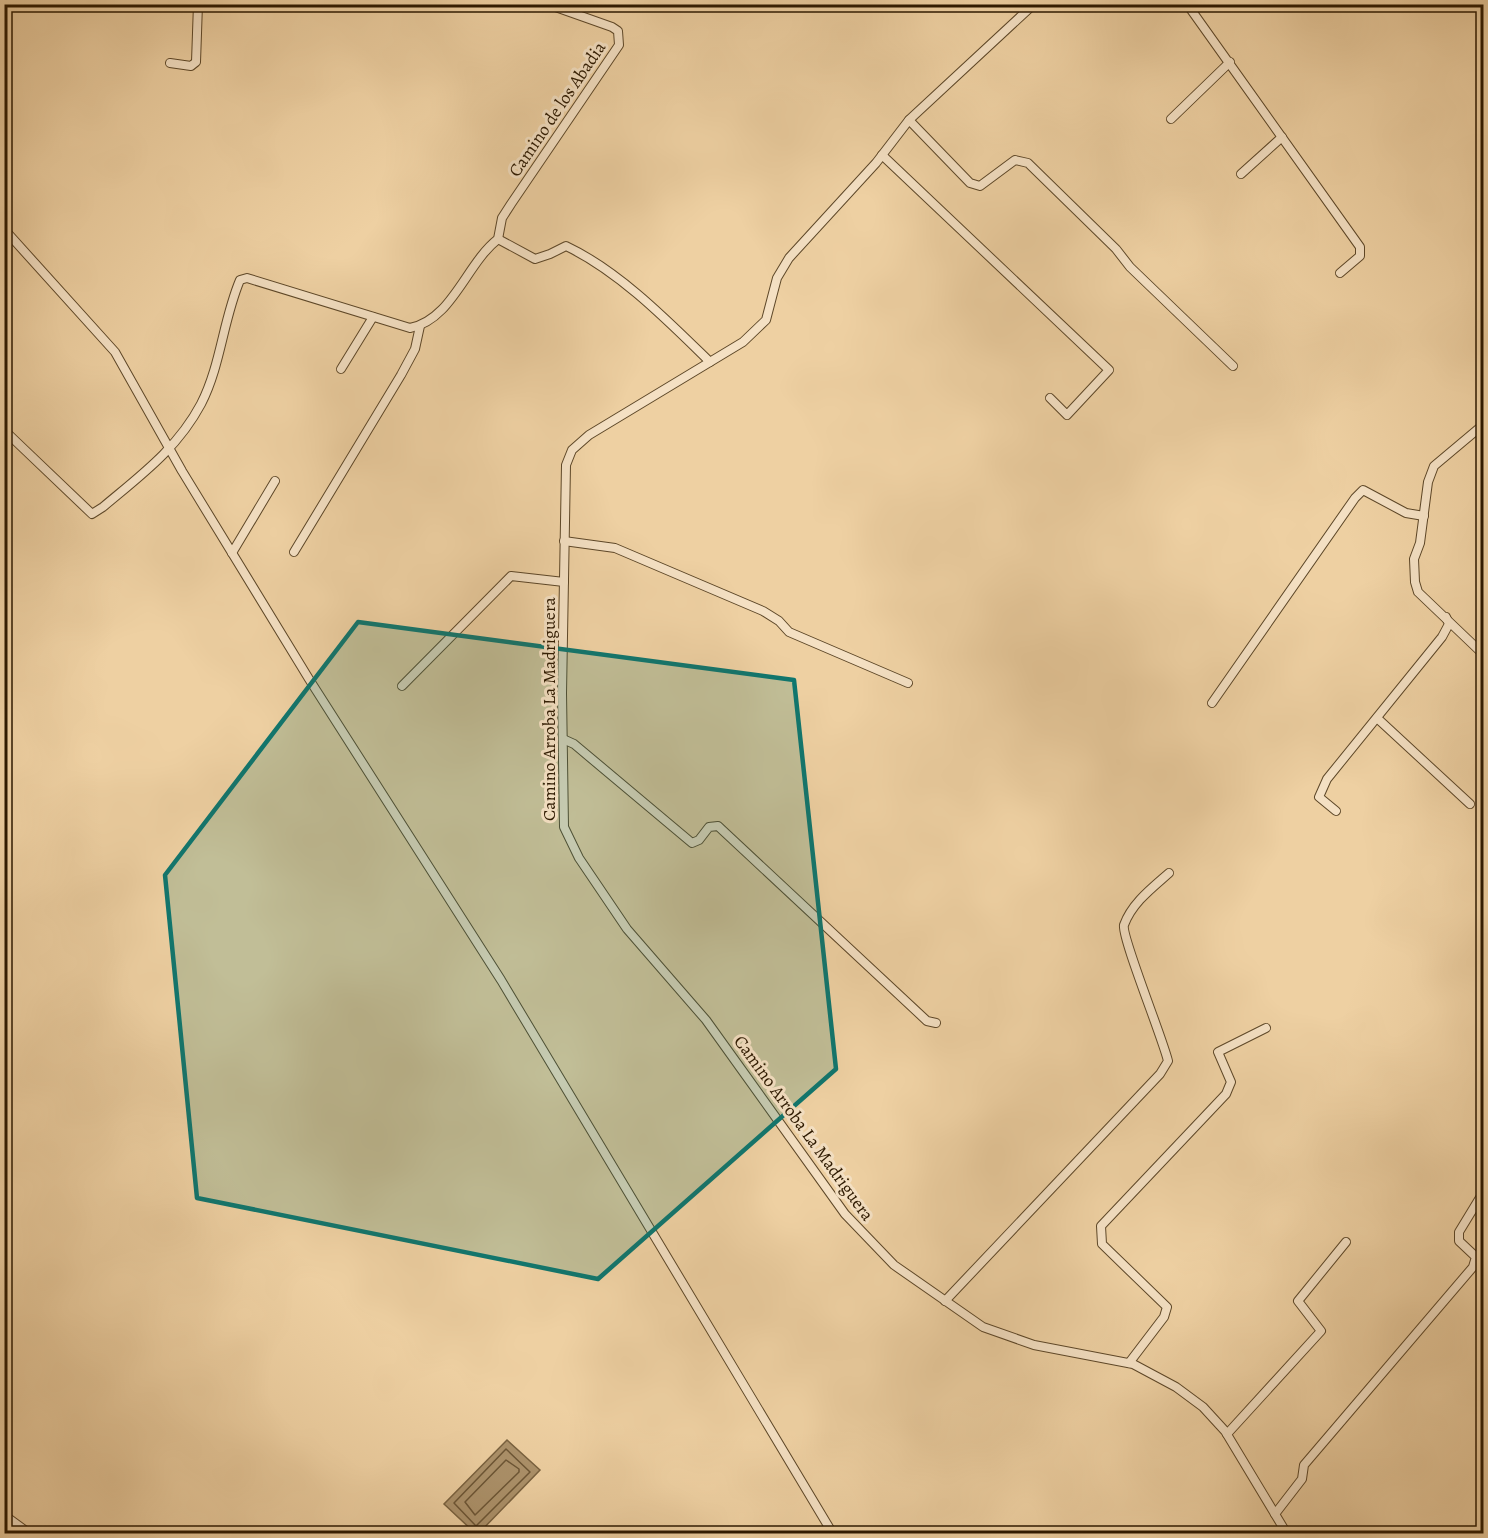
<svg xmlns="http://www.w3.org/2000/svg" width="1488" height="1538" font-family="Alegreya,serif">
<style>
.water{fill:#ac926b;stroke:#796240;stroke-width:1.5}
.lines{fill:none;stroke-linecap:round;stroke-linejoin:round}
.shore{stroke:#6c5636;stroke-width:1.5}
.street-casing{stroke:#5d4728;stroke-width:10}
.street{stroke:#f4e0c3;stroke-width:8}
.marked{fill:#0f766e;fill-opacity:0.2;stroke:#0f766e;stroke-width:4.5;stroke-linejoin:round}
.labels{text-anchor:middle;stroke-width:6;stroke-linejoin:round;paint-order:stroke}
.street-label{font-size:18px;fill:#2d1900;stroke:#f4e0c3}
</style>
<rect width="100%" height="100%" fill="#eed0a2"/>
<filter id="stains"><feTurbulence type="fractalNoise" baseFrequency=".00333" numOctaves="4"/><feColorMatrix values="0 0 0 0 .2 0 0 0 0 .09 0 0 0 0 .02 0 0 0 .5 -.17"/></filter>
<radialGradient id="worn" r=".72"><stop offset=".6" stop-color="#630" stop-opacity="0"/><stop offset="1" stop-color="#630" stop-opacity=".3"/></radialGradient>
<!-- water -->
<path class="water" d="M507,1440l33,30 -61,63h-4l-31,-29z"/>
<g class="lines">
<!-- shore -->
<g class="shore">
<path d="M506,1449l24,23 -54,54 -22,-23z"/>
<path d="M506,1460l13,9v3l-44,43 -10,-13z"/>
</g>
<defs>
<g id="street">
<path d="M1034,4l-125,116 -33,43 -87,95 -12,20 -11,42 -23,22 -154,93 -17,15 -6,15 -4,228 2,134 15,31 48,71 79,91 139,194 49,51 89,62 51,18 99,19 43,23 27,20 22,24 62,103"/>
<path d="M1187,4l173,243v9l-20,17"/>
<path d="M170,63l21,3 5,-4 2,-58"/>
<path d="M1171,119l59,-57"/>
<path d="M909,120l61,63 10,3 35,-26 13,3 88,86 14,18 103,99"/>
<path d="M882,155l227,215 -42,45 -17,-17"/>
<path d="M1241,174l41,-37"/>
<path d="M4,229l111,123 67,119 127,208 192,301 332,554"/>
<path d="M498,239l37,20 15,-5 16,-8c53,25 102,75 144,116"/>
<path d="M341,369l32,-52"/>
<path d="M1484,424l-50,42 -6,16 -8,61 -6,16 1,23 3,10 66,63"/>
<path d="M4,430l88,84 11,-7c38,-32 74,-58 98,-103 20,-39 22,-84 39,-124l7,-2 163,50c42,-8 56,-64 88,-89l4,-21 9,-14 108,-159 -1,-14 -6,-4 -65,-23"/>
<path d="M564,541l51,7 148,63 16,10 10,11 119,51"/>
<path d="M294,552l107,-177 14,-26 5,-23"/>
<path d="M232,553l43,-72"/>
<path d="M402,686l109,-110 53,6"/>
<path d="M1212,703l143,-205 8,-8 43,23 18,3"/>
<path d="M1377,718l93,86"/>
<path d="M563,739l11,5 118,99 7,-3 10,-13 9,-1 209,195 9,2"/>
<path d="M1336,811l-17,-14 8,-18 115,-142 7,-13 -3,-7"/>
<path d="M1483,1054h1"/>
<path d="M945,1301l215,-227 8,-13c-5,-22 -47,-125 -44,-136 8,-22 28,-37 45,-52"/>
<path d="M1129,1363l35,-46 3,-10 -65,-63 -1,-18 125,-132 5,-12 -13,-30 48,-24"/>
<path d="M1227,1434l94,-103 -23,-30 48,-59"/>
<path d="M1275,1514l27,-35 2,-14 169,-198 3,-10 -17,-16v-9l25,-41"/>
<path d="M4,1515l26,19"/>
</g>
</defs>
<!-- street casing -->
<use href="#street" class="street-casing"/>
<!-- street -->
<use href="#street" class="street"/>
</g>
<!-- marked area -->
<path class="marked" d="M358,622l436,58 42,389 -238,210 -401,-81 -32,-323z"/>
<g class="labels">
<!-- street labels -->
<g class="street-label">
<text transform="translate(557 109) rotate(-56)" y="6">Camino de los Abadia</text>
<text transform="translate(549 709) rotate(-90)" y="6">Camino Arroba La Madriguera</text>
<text transform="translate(804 1128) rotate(54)" y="6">Camino Arroba La Madriguera</text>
</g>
</g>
<!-- margin -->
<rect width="1488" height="1538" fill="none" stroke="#eed0a2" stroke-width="24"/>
<rect x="6" y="6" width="1476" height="1526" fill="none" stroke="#2d1900" stroke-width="3"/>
<rect x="12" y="12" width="1464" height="1514" fill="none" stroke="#2d1900" stroke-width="1.5"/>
<rect width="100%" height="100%" filter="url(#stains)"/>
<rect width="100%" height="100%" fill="url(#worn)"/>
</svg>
